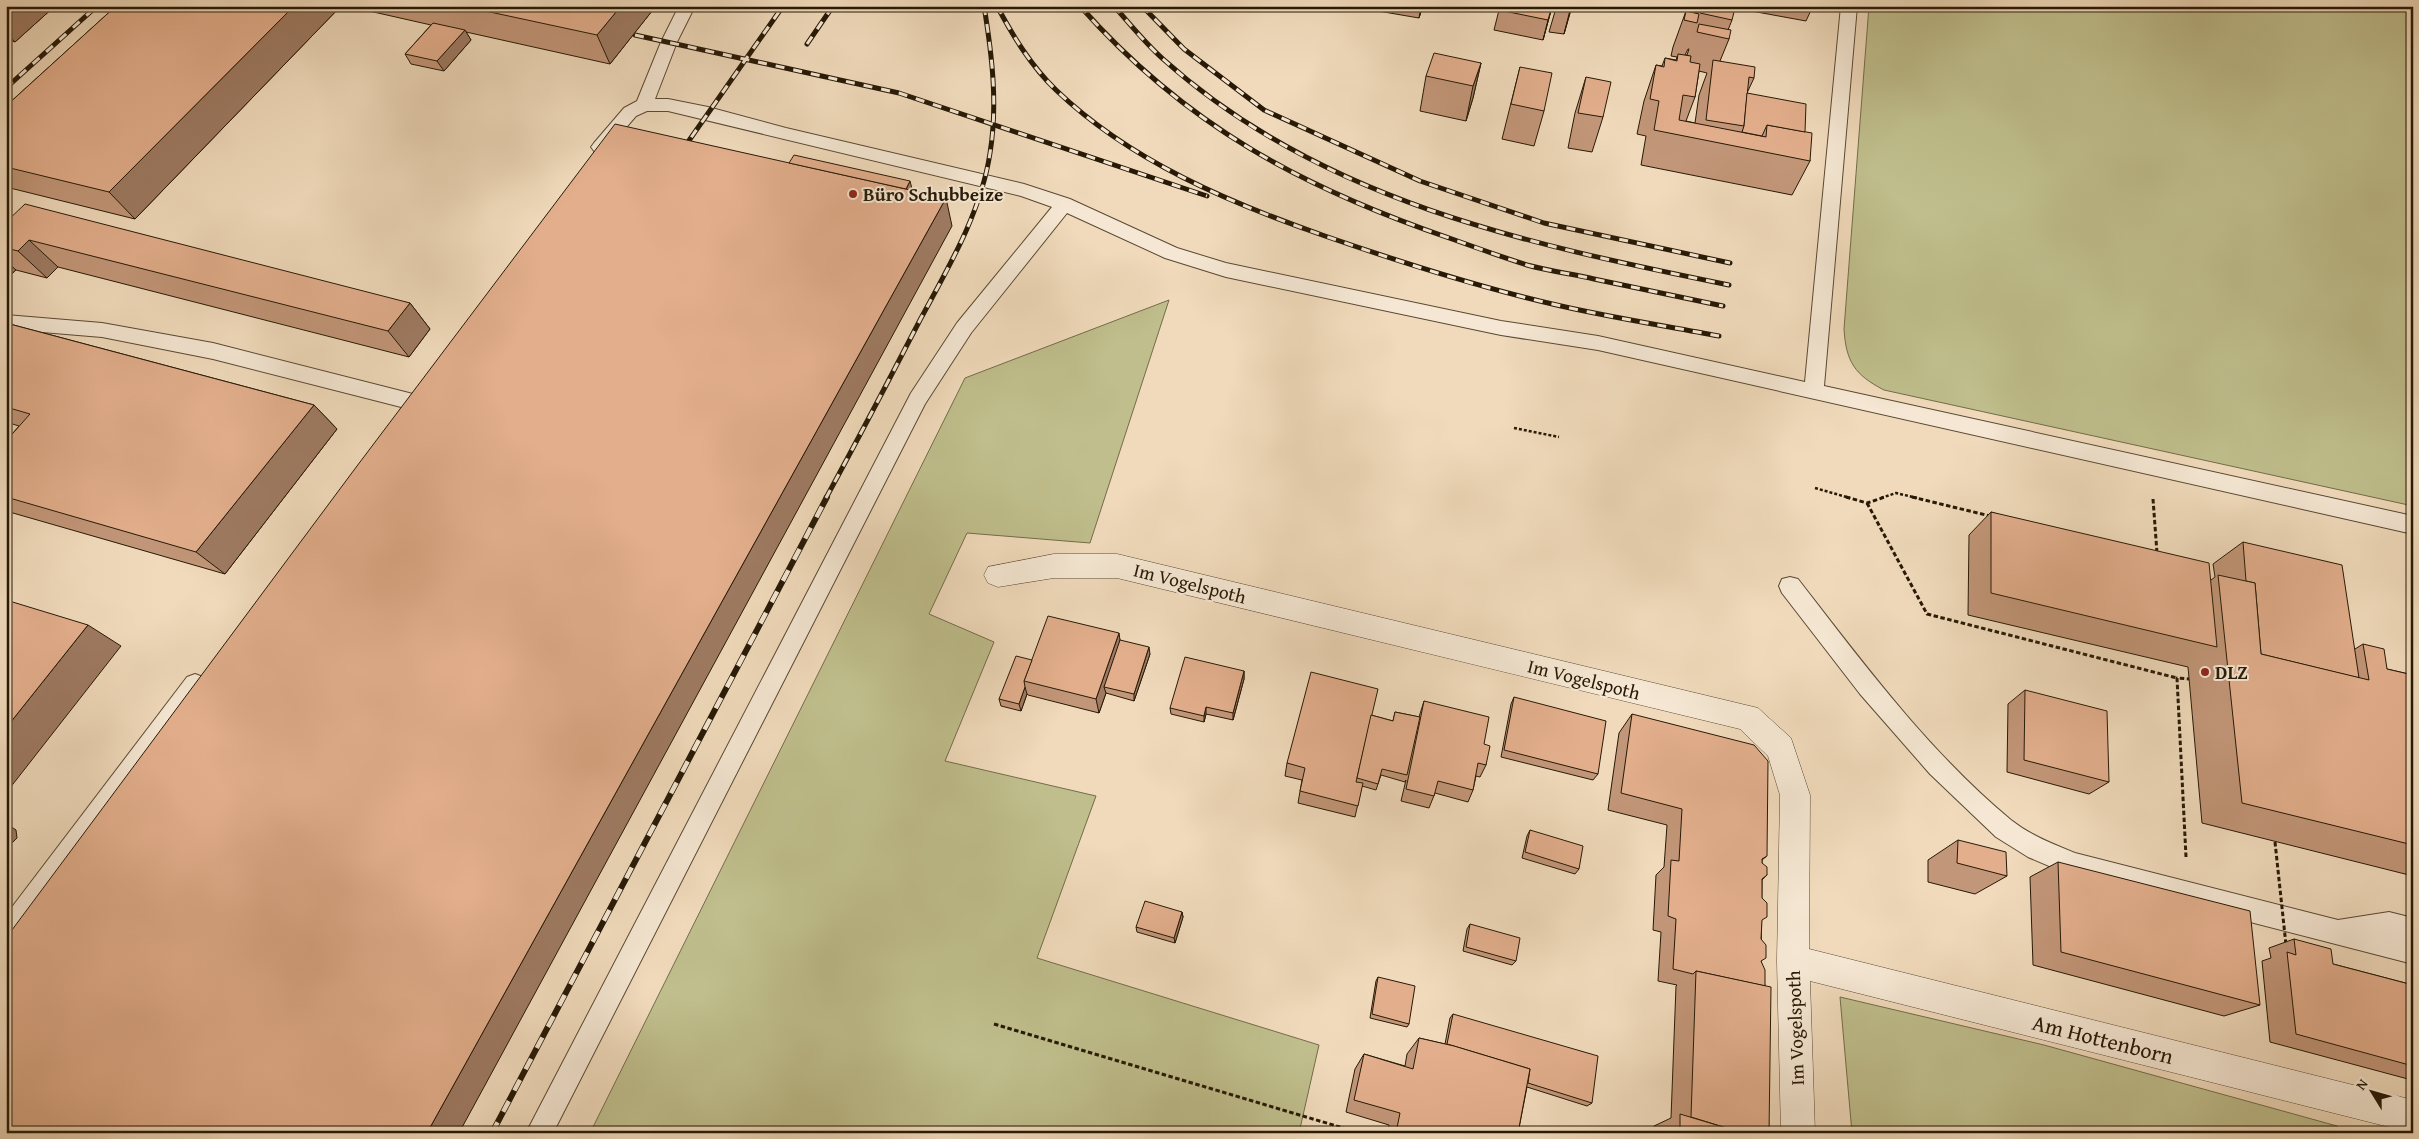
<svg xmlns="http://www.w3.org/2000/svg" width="2419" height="1139" font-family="'Gentium Book Plus',serif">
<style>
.green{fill:#bfbe8c;stroke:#736c49}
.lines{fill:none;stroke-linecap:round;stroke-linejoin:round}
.lane-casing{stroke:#594933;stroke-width:2}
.street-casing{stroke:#594933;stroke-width:1}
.path-far1{stroke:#271906;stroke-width:2.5;stroke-dasharray:3 2;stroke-linecap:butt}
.path{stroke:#271906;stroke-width:3;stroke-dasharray:4.5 2.5;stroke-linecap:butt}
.lane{fill:#f5e7d3;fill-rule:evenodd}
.street{fill:#f5e7d3;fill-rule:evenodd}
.rail-far1-casing{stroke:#271906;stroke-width:5}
.rail-casing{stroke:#271906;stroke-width:6}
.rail-far1{stroke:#f5e7d3;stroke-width:3;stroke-dasharray:9;stroke-linecap:butt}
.rail{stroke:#f5e7d3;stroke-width:4.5;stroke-dasharray:12;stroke-linecap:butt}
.path-bridge{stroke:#271906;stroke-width:3;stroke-dasharray:4.5 2.5;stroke-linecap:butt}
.wall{fill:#c29678;stroke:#271906;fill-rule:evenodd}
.shaded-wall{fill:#9e7a62;stroke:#271906}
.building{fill:#e2ae8c;stroke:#271906}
.poi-dot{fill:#8f2418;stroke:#f5e7d3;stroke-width:2}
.labels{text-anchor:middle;stroke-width:4;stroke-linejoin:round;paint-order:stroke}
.poi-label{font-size:19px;font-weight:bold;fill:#271906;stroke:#f5e7d3;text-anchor:start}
.street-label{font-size:19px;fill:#271906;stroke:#f5e7d3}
.near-street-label{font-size:22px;fill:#271906;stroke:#f5e7d3}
</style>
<rect width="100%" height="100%" fill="#f0dabb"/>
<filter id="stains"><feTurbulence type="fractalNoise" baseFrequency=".004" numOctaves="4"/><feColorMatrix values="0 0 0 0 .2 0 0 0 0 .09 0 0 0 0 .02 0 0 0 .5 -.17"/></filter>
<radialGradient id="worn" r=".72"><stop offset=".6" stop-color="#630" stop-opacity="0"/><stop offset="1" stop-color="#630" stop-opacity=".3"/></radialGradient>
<!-- green -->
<g class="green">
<path d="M1869,6h544v500l-529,-116c-29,-15 -38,-28 -40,-61z"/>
<path d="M1169,300l-79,243 -123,-10 -38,81 65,28 -49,119 151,35 -59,162 282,87 -20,88h-709l375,-755z"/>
<path d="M1840,997l204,48 293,81 1,7h-486z"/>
</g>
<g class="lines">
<defs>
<g id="lane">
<path d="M679,6h16l-18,36 -22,57h13l40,8 78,21 238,56 46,15 107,49 49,15 275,58 97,15 207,46 36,-376h16l-33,380 589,130v18l-815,-184 -97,-15 -275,-58 -61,-19 -98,-45 -96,120 -46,71 -372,729h-27l385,-740 46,-70 95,-116 -31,-11 -353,-85h-21l-11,5 -30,35 -6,2 -6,-2 -3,-4 3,-4 30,-35 13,-7 24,-59z"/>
<path d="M6,315l96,8 111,20 196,50 7,2 3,6 -3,6 -7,2 -196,-50 -111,-22 -96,-8z"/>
<path d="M1790,577l8,2c65,84 131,173 213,241 19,15 42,24 64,33l263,67 51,-8 24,6v46l-338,-87 -47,-20 -32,-20 -66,-63 -70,-80 -78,-101 -3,-7 3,-7z"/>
<path d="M195,674l8,3 3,7 -3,7 -188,253 -9,3v-32l181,-238z"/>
</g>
<path id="street" d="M1054,554h63l641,154 33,30 19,57 -1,154 604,151v33l-603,-152 5,152h-34l-4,-172 3,-166 -12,-39 -28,-27 -623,-151h-63l-56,9 -10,-4 -4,-8 4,-8z"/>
</defs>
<!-- lane casing -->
<use href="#lane" class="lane-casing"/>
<!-- street casing -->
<use href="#street" class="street-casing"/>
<!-- path-far1 -->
<g class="path-far1">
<path d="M1514,428l45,9"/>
<path d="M1815,488l35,10"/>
<path d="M1881,498l15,-5 21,5"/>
</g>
<!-- path -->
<g class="path">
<path d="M1846,497l21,6 18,-6"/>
<path d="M1912,497l78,19"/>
<path d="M2153,499l4,54"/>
<path d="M1867,503l60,111 250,64"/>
<path d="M2186,857l-9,-179 12,1"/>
<path d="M994,1024l366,109"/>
</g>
<!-- lane -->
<use href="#lane" class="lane"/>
<!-- street -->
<use href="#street" class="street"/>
<defs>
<g id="rail-far1">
<path d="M997,6c16,30 34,60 59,84 74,71 174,113 269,146 78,27 156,52 236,70 53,12 105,20 158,30"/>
<path d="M1080,6c106,120 223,182 372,233 25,9 50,18 75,26 22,6 45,9 67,14 43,9 86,18 129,27"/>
<path d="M1114,6c16,18 31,37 49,53 158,142 364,185 566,226"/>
<path d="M1142,6l42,43 80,61 156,71 124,42 186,40"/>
<path d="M635,35l264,58 308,103"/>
<path d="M807,44l26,-38"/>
<path d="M6,88l91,-82"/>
<path d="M681,152l102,-146"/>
<path d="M826,498c32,-59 63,-118 94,-178 28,-52 61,-107 70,-167 8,-49 2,-98 -6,-147"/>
</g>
<path id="rail" d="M492,1133l335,-636"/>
</defs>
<!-- rail-far1 casing -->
<use href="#rail-far1" class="rail-far1-casing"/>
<!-- rail casing -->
<use href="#rail" class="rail-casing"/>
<!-- rail-far1 -->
<use href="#rail-far1" class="rail-far1"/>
<!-- rail -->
<use href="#rail" class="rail"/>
<!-- path-bridge -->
<path class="path-bridge" d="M2275,842l11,103"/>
</g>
<!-- wall -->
<g class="wall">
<path d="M6,6h49l-40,36 -9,-3z"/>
<path d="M116,6h225l-206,213 -129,-32v-81z"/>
<path d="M347,6h309l-46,58 -144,-32 5,8 -27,31 -33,-7 -6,-10 26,-29z"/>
<path d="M1378,6h45l-4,12 -41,-7z"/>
<path d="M1500,6h72l-8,28 -15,-2 7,-24 -4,-1 -9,33 -49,-10z"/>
<path d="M1701,6l31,14 -4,10 1,9 -9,22 34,17 -7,15 58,39 5,29 -18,34 -151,-30 5,-29 -9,-2 7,-33 12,-36 6,1 3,-8 11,2 1,-3 -6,-1 2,-9 13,-36 12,2zM1688,49h1l-2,6h-2zM1699,71l8,2 -8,22 -4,28 -9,-2 9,-24z"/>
<path d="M1724,6h89l-7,15z"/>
<path d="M1481,63l-8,35 -7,23 -46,-10 6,-35z"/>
<path d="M1520,67l24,44 -10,35 -32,-7z"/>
<path d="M1586,77l17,40 -11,35 -24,-4 7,-35z"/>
<path d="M6,222l404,81 20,26 -21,28 -351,-90 -11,11 -31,-8 -10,9z"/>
<path d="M6,323l308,82 23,24 -112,145 -219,-63v-70l13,-15 -13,-4z"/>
<path d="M1991,512l220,68 4,-3 -2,-13 30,-22 112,107 8,-5 24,25 26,6v201l-211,-53 -14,-156 -220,-52 1,-80z"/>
<path d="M1120,640l30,14 -16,47 -28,-8 -7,20 -71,-18 -1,-1 -6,17 -20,-5 -2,-7 33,-39z"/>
<path d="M1244,671v8l-11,41 -27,-6 -2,8 -33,-8 -1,-6z"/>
<path d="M2025,690l84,92 -20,12 -82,-22 1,-68z"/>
<path d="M1514,697l84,77 -5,6 -92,-23 10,-53z"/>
<path d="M1424,701l60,43 2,21 -6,12 -4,-1 -3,14 -5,12 -33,-9 -6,15 -28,-7 5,-21 -1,2 -24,-7 -5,15 -14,-4 -7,31 -57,-14 4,-23 -17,-4 2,-13 84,-48 22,6 2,-9 24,5z"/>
<path d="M1632,714l135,142 -5,4v3l5,12 -5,5 -1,81 4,25 4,147h-115v-7l17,-8 5,-132 1,-1 -19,-4 3,-49 -8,-2 3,-55 8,-8 3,-42 -59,-15 11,-77z"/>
<path d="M1530,830l49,39 -4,5 -53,-16 5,-22z"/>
<path d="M1958,840l49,36 -32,18 -47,-12v-22z"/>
<path d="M2058,862l202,143 -36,11 -191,-51 -3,-88z"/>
<path d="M1182,912l1,5 -8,26 -38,-11 -1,-5z"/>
<path d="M1470,924l46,37 -4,4 -49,-14 4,-22z"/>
<path d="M2294,939l39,25 80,21v93l-5,1 -138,-37 -8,-81 9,-3 -2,-10z"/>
<path d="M1378,977l31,47 -2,3 -37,-9 6,-37z"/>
<path d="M1453,1014l139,89 -5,3 -60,-19 -9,46h-130l1,-8 -43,-13 9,-43 9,-15 41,12 2,-12 12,-16 26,6 5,-26z"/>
</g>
<!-- shaded-wall -->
<g class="shaded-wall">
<path d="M6,6h49l-40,36 -9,-10z"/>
<path d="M294,6h47l-206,213 -26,-27z"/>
<path d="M621,6h35l-46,58 -13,-29z"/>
<path d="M1421,6h2l-4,12z"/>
<path d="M1552,6v1l-9,33 5,-20z"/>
<path d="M1571,6h1l-8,28z"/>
<path d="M465,30l6,10 -27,31 -7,-10z"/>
<path d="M1481,63l-8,35 -7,23 7,-35z"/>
<path d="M910,181l5,19 -12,-4z"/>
<path d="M946,198l6,28 -493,907h-32z"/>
<path d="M29,240l29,27 -11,11 -29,-27z"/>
<path d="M6,261l10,9 -10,9z"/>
<path d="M410,303l20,26 -21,28 -21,-26z"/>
<path d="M314,405l23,24 -112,145 -29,-22z"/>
<path d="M88,625l33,21 -115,147v-65z"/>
<path d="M1119,633l2,14 -17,40 2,6 -7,20 -3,-14z"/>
<path d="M1149,647l1,7 -16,47v-7z"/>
<path d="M1244,671v8l-11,41v-7z"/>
<path d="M1025,687l2,7 -6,17 -2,-7z"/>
<path d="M1206,707v7l-2,8v-6z"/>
<path d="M6,825l7,3 3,2 1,8 -11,11z"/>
<path d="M1182,912l1,5 -8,26 -1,-5z"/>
</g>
<!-- building -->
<g class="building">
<path d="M116,6h178l-185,186 -103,-25v-61z"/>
<path d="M462,6h159l-24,29z"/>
<path d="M1500,6h52l-4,14 -49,-10z"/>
<path d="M1701,6h6l27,6 -2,8 -32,-7z"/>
<path d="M1686,11l13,3 -2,9 -13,-3z"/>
<path d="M433,23l32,7 -28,31 -32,-7z"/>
<path d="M1699,24l32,6 -2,9 -32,-7z"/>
<path d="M1434,53l47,10 -8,23 -47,-10z"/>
<path d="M1678,54l13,2 -1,6 10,2 -5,33 -12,-2 -4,25 87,17 1,-12 45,8 -2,28 -156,-31 5,-29 -9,-2 6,-34 8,2 1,-9 12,3z"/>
<path d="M1713,60l42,7 -1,11 -5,-1 -5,49 -38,-6z"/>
<path d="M1520,67l32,6 -8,38 -33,-7z"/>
<path d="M1586,77l25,5 -8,35 -25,-4z"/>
<path d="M1747,93l59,11 -1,28 -38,-7 -5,11 -20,-4 2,-6z"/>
<path d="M615,124l331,74 -519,935h-421v-195l351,-472z"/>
<path d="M794,155l116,26 -4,8 -117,-26z"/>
<path d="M25,204l385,99 -22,28 -359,-91 -11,11 -12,-3v-26z"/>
<path d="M6,323l308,82 -118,147 -190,-55v-56l24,-27 -24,-7z"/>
<path d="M1991,512l218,51 8,84 -226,-54z"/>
<path d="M2243,542l99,23 17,113 -98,-24 -6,-71 -9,-2z"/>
<path d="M2218,575l37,8 6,71 108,26 -6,-36 21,5 3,20 26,6v170l-171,-42z"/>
<path d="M6,600l82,25 -82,103z"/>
<path d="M1048,616l71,17 -23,66 -72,-18z"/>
<path d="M1120,640l29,7 -15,47 -30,-7z"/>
<path d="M1016,656l16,4 -8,21 1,6 -6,17 -20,-5z"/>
<path d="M1185,657l59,14 -11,42 -27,-6 -2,9 -34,-8z"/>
<path d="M1311,672l67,17 -22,93 7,1 -5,23 -58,-15 5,-23 -18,-5z"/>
<path d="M2025,690l82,21 2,71 -85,-22z"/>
<path d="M1514,697l92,24 -8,53 -94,-24z"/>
<path d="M1424,701l65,16 -5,27 6,2 -4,19 -8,-2 -5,27 -35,-9 -4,15 -28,-7z"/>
<path d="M1395,712l25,5 -13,58 -25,-6 -4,15 -21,-6 14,-63 22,6z"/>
<path d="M1632,714l122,31 14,16 -1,95 -5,3v4l5,4v8l-5,4v19l5,5v14l-5,3 -1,19 5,6v13l-5,3 4,9v16l-69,-15 -3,3 -20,-5 3,-50 -8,-3 3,-56 8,1 3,-52 -61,-16z"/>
<path d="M1530,830l53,16 -4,23 -54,-17z"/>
<path d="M1958,840l48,12 1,24 -50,-13z"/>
<path d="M2058,862l192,49 10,94 -199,-53z"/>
<path d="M1145,901l37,11 -8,26 -38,-11z"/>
<path d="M1470,924l50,14 -4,23 -50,-14z"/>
<path d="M2294,939l37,10 2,15 80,21v81l-117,-32 -9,-82 9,3z"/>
<path d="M1696,971l75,16 -2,146h-26l-52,-16z"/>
<path d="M1378,977l37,9 -6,38 -37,-10z"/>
<path d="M1453,1014l145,42 -6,47 -64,-20 2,-14 -83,-25z"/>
<path d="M1419,1038l35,8 76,23 -12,64h-122l4,-20 -46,-13 10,-46 49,15z"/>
<path d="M1680,1114l63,19h-63z"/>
</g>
<!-- markers -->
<g class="poi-dot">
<circle cx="853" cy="194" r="5"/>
<circle cx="2205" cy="672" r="5"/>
</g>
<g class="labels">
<!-- poi labels -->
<g class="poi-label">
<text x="863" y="201">Büro Schubbeize</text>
<text x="2215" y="679">DLZ</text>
</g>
<!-- street labels -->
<g class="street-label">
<text transform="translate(1190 583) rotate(14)" y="7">Im Vogelspoth</text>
<text transform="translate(1584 679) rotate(14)" y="7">Im Vogelspoth</text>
<text transform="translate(1795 1028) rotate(-92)" y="7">Im Vogelspoth</text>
</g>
<!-- near-street labels -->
<g class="near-street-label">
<text transform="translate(2103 1039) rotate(14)" y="8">Am Hottenborn</text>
</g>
</g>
<!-- margin -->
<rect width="2419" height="1139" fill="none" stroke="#f0dabb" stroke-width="25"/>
<rect x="8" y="8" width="2404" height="1124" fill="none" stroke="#271906" stroke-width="2.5"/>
<rect x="12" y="12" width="2394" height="1114" fill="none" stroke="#271906"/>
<!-- north arrow -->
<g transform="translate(2372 1092) rotate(307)" stroke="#f5e7d3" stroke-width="4" paint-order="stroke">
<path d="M0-4L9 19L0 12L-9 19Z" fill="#271906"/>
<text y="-8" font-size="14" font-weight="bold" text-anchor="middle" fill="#271906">N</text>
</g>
<rect width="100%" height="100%" filter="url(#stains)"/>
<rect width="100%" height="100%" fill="url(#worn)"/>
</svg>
